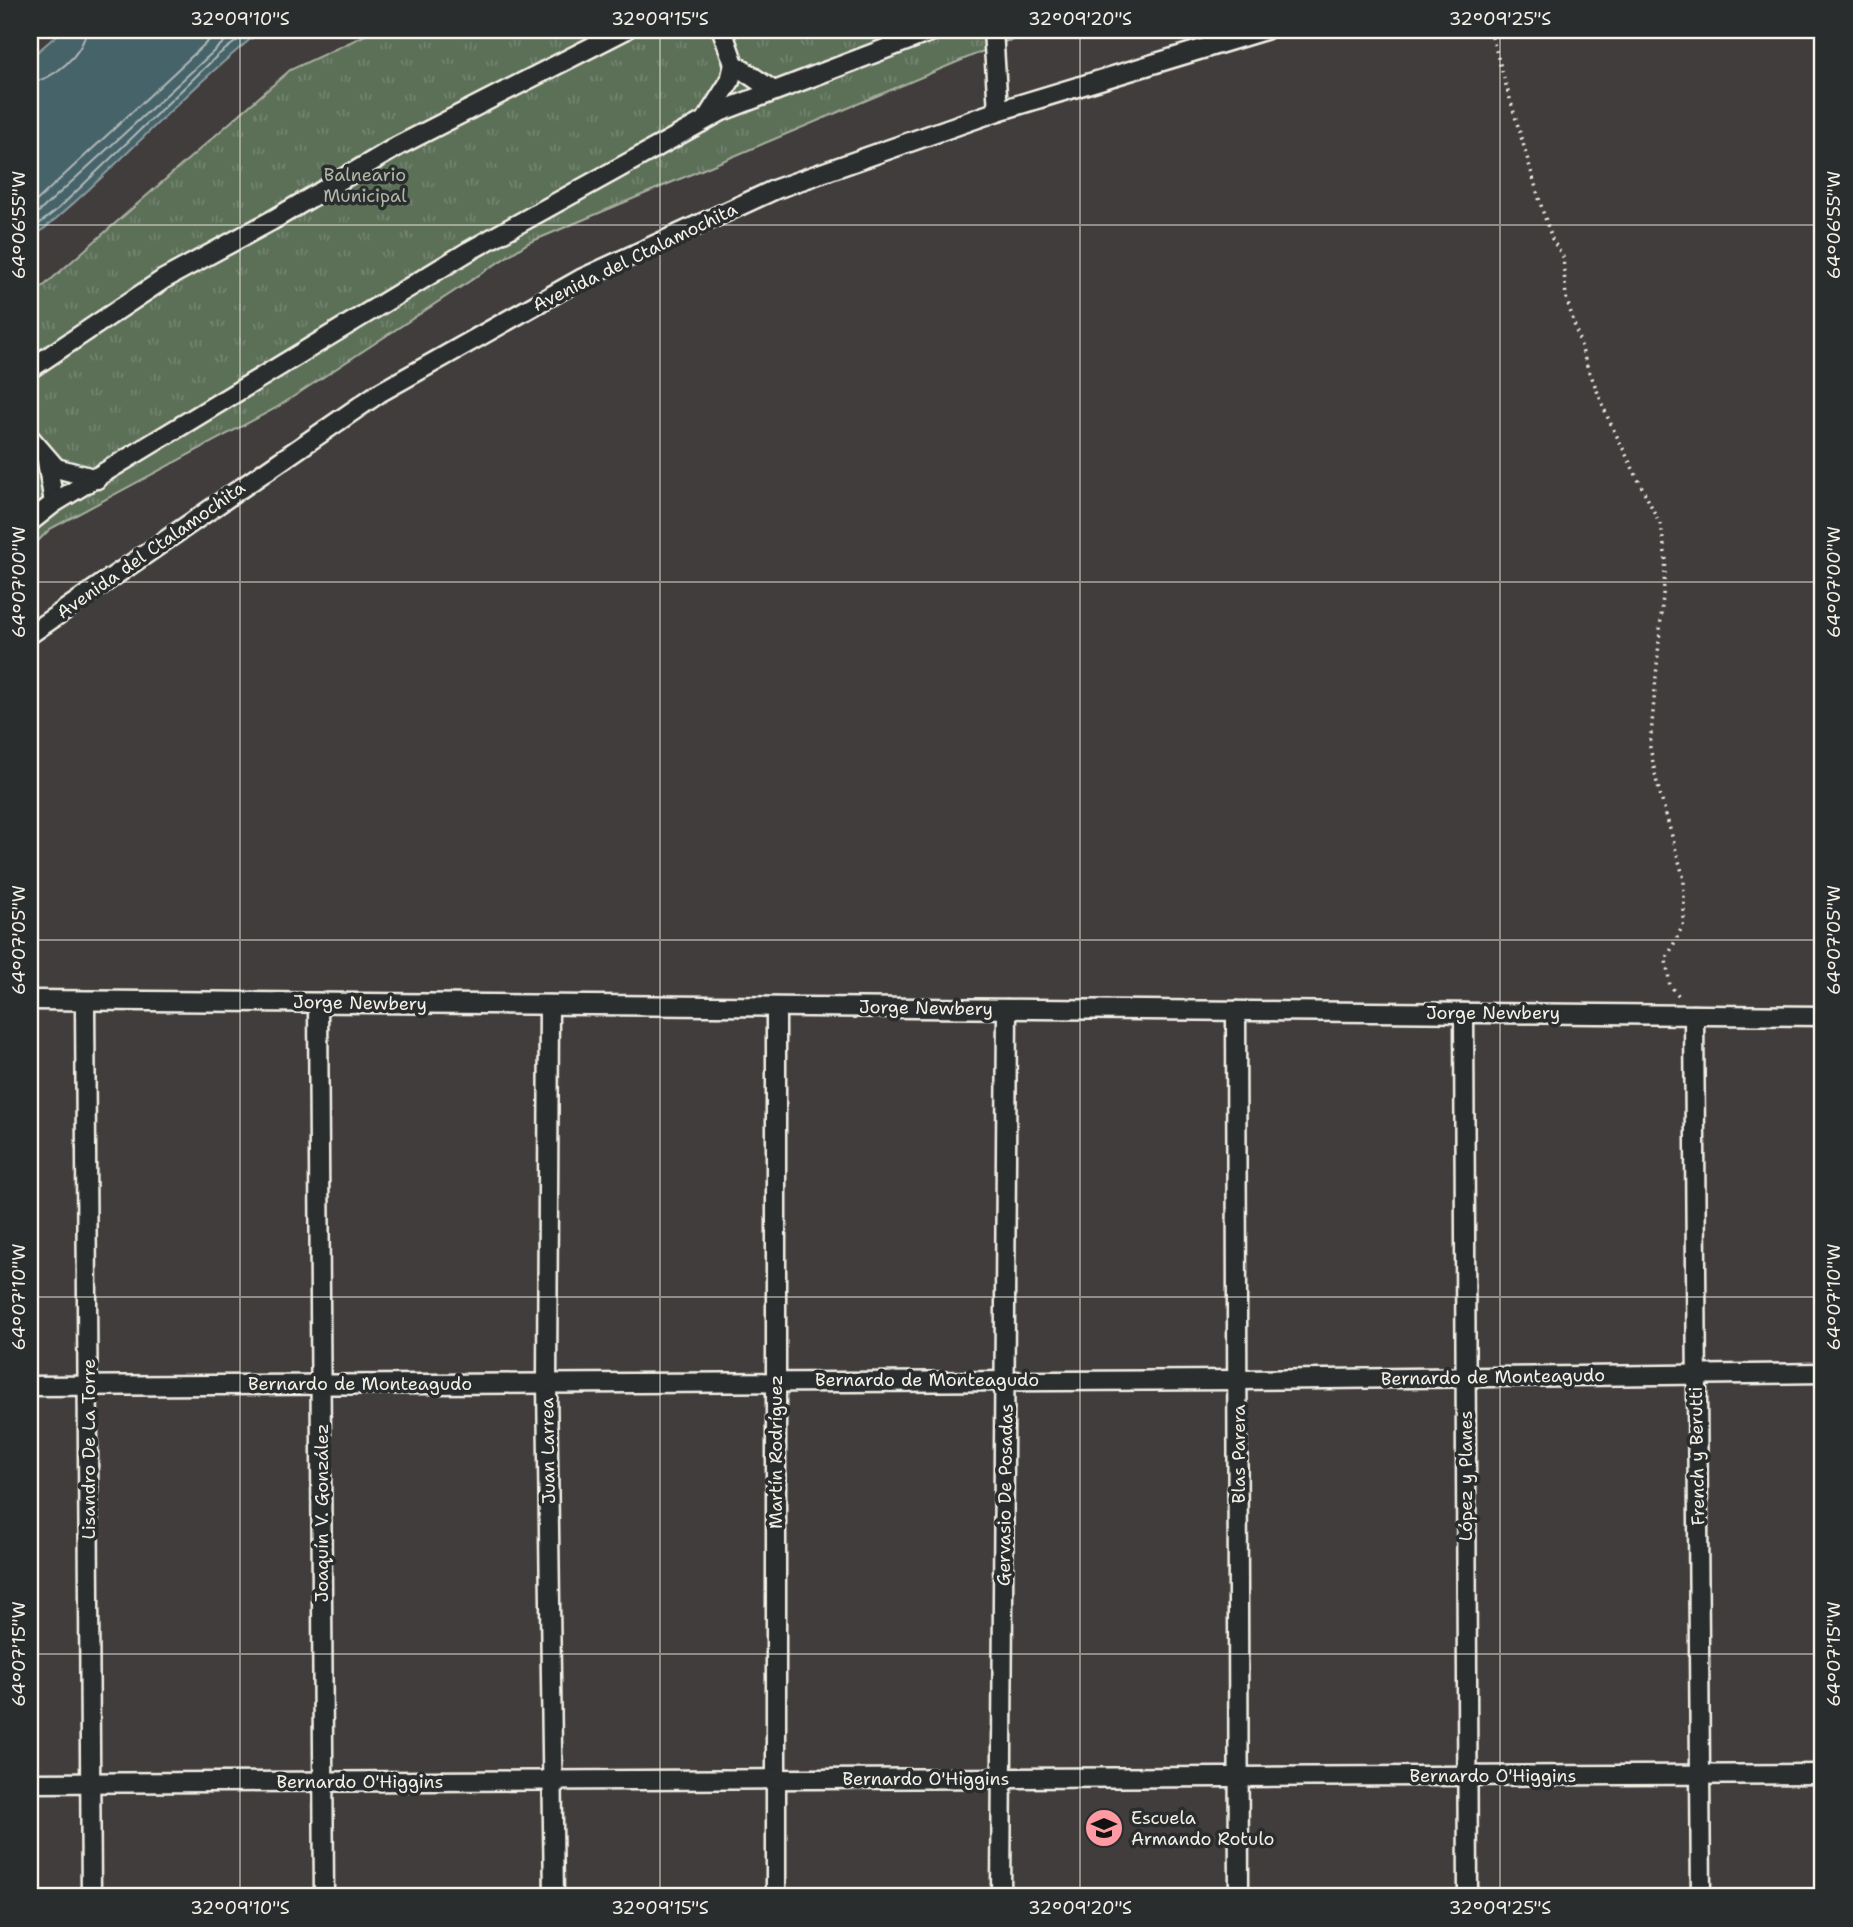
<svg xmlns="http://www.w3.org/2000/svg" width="1853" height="1927" font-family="'Shantell Sans',sans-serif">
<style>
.grass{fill:url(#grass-tufts);stroke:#a8b0a0;stroke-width:2}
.water{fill:#47636b;stroke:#8c9c9d;stroke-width:2}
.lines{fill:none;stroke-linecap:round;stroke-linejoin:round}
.shore{stroke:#afb8b6;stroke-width:2}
.street-casing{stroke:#f4f1e8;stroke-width:23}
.path{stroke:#f4f1e8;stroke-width:3.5;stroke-dasharray:2 5;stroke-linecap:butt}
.street{stroke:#2a2d2e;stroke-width:18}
.ticks{fill:none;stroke:#f4f1e8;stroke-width:2;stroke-opacity:0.45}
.labels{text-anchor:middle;stroke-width:7;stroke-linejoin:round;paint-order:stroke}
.park-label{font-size:18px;fill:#b0b6a7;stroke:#2a2d2e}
.street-label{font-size:18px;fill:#f4f1e8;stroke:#2a2d2e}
.poi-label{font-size:18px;fill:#f4f1e8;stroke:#2a2d2e;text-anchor:start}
.neatline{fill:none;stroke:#f4f1e8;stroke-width:2.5}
.ticks-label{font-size:18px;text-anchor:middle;fill:#f4f1e8}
</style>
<defs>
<pattern id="grass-tufts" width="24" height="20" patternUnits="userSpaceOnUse" patternTransform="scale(1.75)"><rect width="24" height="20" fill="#5c6f58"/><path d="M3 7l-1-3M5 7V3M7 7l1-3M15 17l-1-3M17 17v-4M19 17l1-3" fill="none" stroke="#748470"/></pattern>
</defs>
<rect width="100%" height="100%" fill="#403d3c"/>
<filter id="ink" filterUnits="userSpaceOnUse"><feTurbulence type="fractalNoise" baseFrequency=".0143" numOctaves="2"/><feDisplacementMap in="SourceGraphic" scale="14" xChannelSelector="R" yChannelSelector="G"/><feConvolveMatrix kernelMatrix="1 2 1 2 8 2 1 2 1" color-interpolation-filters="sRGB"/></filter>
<g filter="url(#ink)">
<!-- grass -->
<path class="grass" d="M376,30h685l-54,11 -479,202 -252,165 -226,121 -20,20v-251l260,-228z"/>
<!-- water -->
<path class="water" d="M63,30h199c-82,64 -150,145 -232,210v-182z"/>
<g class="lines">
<!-- shore -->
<g class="shore">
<path d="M30,82c22,0 55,-30 56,-52"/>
<path d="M30,207l190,-177"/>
<path d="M30,220l207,-190"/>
<path d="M30,231l28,-22 160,-154 33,-25"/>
</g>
<defs>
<g id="street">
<path d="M722,30l12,34 38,26"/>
<path d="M993,30l5,81"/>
<path d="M708,116l22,-35 4,-17"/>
<path d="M30,369l134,-90 107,-58 127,-75 227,-116"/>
<path d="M30,438l26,30 41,11"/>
<path d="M47,461l7,42"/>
<path d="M30,522l24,-19 415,-252 253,-140 213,-81"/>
<path d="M30,634l349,-241 202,-114 195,-90 222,-78 267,-81"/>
<path d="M30,1000l1793,16"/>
<path d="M85,1001l6,896"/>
<path d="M318,1003l6,894"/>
<path d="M549,1005l-2,378 7,514"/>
<path d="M776,1007v890"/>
<path d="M1236,1011l3,886"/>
<path d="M1464,1013l4,884"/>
<path d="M1694,1015l7,882"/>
<path d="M30,1386l1209,-6 584,-7"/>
<path d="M30,1783l1793,-9"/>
<path d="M1001,1897l6,-888"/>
</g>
</defs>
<!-- street casing -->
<use href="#street" class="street-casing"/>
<!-- path -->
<path class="path" d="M1490,30l53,182 9,27 11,18 3,40 20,66 22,55 53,108 5,34 -16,187 7,36 27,96v44l-18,37 4,26 10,11"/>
<!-- street -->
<use href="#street" class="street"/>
</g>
</g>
<!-- ticks -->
<path class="ticks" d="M240,30v1867M660,30v1867M1080,30v1867M1500,30v1867M30,225h1793M30,582h1793M30,940h1793M30,1297h1793M30,1654h1793"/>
<!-- icons -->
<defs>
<symbol id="school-disc" viewBox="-11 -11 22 22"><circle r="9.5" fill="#ff9aa2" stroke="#2a2d2e"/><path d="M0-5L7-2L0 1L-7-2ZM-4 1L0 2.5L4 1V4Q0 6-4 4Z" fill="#111"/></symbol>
</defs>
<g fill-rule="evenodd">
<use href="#school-disc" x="1082" y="1806" width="44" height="44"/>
</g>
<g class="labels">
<!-- park labels -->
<g class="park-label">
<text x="365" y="181">Balneario<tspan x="365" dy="21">Municipal</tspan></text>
</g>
<!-- street labels -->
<g class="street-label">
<text transform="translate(635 257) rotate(-26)" y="6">Avenida del Ctalamochita</text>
<text transform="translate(151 550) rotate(-35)" y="6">Avenida del Ctalamochita</text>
<text transform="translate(360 1003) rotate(1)" y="6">Jorge Newbery</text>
<text transform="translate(926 1008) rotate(1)" y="6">Jorge Newbery</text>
<text x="1493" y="1019">Jorge Newbery</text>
<text transform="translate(1493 1377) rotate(-1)" y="6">Bernardo de Monteagudo</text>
<text x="927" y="1386">Bernardo de Monteagudo</text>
<text x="360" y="1390">Bernardo de Monteagudo</text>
<text transform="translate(89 1449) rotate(-90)" y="6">Lisandro De La Torre</text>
<text transform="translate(548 1451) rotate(-91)" y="6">Juan Larrea</text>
<text transform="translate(776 1452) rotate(-90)" y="6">Martín Rodríguez</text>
<text transform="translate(1239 1454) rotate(-90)" y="6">Blas Parera</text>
<text transform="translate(1697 1456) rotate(-91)" y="6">French y Berutti</text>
<text transform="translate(1466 1476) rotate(-90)" y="6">López y Planes</text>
<text transform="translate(1005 1495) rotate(-89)" y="6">Gervasio De Posadas</text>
<text transform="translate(322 1513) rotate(-90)" y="6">Joaquín V. González</text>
<text x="1493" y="1782">Bernardo O'Higgins</text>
<text x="926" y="1785">Bernardo O'Higgins</text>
<text x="360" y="1788">Bernardo O'Higgins</text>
</g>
<!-- poi labels -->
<g class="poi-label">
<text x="1131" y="1824">Escuela<tspan x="1131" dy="21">Armando Rotulo</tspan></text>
</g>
</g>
<!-- margin -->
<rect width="1853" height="1927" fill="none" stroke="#2a2d2e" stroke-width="77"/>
<rect x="38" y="38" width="1776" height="1850" class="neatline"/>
<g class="ticks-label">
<text x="240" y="25">32°09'10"S</text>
<text x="660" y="25">32°09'15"S</text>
<text x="1080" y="25">32°09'20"S</text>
<text x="1500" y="25">32°09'25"S</text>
<text transform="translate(1834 225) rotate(-90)" y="6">64°06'55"W</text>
<text transform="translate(19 225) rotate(-90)" y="6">64°06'55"W</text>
<text transform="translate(1834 582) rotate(-90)" y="6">64°07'00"W</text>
<text transform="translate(19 582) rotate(-90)" y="6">64°07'00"W</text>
<text transform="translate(1834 940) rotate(-90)" y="6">64°07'05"W</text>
<text transform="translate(19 940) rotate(-90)" y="6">64°07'05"W</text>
<text transform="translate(1834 1297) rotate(-90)" y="6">64°07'10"W</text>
<text transform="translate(19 1297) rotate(-90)" y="6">64°07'10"W</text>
<text transform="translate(1834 1654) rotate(-90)" y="6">64°07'15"W</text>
<text transform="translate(19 1654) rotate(-90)" y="6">64°07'15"W</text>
<text x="240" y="1914">32°09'10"S</text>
<text x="660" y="1914">32°09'15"S</text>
<text x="1080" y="1914">32°09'20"S</text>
<text x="1500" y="1914">32°09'25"S</text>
</g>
</svg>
